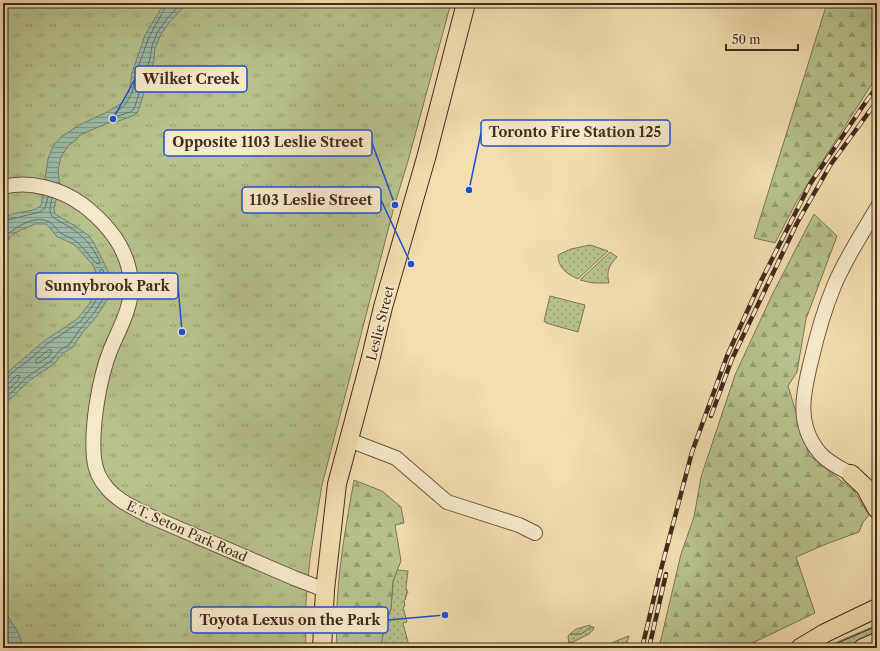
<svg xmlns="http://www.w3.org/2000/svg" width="880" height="651" font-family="'Libre Caslon Text',serif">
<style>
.grass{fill:url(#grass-dots);stroke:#7c7656}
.forest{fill:url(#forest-firs);stroke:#7c7656}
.park{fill:url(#park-tufts);stroke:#7c7656}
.garden{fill:url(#garden-furrows);stroke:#7c7656}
.water{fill:url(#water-rules);stroke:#778271}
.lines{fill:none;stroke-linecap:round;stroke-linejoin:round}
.shore{stroke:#6e7364;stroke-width:1}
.minor-casing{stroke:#6e5742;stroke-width:16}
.major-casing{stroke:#422a1e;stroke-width:20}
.minor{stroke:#f7eacb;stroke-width:14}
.major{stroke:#f2deaf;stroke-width:18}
.tram{stroke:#422a1e;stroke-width:1}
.rail-casing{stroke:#422a1e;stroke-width:4.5}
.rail{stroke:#f7eacb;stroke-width:3;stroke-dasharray:9;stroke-linecap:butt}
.labels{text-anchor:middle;stroke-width:3;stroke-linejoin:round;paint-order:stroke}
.street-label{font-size:13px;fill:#422a1e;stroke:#f7eacb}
.leader{fill:none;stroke:#1d4ed8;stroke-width:1.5}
.callout-dot{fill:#1d4ed8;stroke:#f7eacb;stroke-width:1.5}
.callout{fill:#f7eacb;stroke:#1d4ed8;stroke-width:1.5}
.callout-label{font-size:14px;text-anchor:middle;font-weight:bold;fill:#422a1e}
</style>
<defs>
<pattern id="grass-dots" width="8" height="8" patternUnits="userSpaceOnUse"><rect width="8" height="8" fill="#b7c28d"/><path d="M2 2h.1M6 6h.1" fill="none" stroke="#969e73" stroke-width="1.8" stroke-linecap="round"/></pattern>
<pattern id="forest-firs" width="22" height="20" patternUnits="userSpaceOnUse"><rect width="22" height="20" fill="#b7c28d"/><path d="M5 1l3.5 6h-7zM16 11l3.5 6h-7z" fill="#969e73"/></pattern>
<pattern id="park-tufts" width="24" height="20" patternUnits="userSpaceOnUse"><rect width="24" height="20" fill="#b7c28d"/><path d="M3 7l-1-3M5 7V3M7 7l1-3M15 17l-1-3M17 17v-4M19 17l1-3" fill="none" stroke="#969e73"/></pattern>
<pattern id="garden-furrows" width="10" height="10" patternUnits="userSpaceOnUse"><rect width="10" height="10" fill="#b7c28d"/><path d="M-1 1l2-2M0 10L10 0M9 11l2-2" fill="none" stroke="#969e73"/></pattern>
<pattern id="water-rules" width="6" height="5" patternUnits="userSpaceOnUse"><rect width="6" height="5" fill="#9bbca9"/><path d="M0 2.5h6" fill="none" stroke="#809989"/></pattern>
</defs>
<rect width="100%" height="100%" fill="#f2deaf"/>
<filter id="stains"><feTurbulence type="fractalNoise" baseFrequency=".005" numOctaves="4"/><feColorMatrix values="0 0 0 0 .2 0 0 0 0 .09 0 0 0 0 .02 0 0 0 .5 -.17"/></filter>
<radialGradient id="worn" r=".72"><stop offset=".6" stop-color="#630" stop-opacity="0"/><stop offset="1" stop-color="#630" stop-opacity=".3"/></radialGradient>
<!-- grass -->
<g class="grass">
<path d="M590,245l18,6 -30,28c-11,-5 -20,-11 -20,-24l13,-6z"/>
<path d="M610,252l7,5c-8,8 -11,15 -8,26h-16l-13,-3z"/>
<path d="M550,296l35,9 -7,27 -32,-9 -2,-2z"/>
<path d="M397,570l11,1 -2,17 2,5h-2l1,3h-2l1,3 -2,1 1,6 -2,1 4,15 -4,1 6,23h2v2h-40l5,-1 7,-11v-6l8,-21 2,-28z"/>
<path d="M877,625v9l-30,13 -3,1h-21z"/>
<path d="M591,627h3l-1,3 -4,4 -20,10 -1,-8 2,-2h11z"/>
<path d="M629,636l-4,12h-24l20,-9z"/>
</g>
<!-- forest -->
<g class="forest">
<path d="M827,3h50l-5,42 5,2v29l-80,125 -22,42 -21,-5z"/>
<path d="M814,214l23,22 -31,83 -9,53 -9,14 21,69 45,36 15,24 -6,7 -4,10 -33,12 -30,13 19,56 -73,35h-83l22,-94 13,-37 7,-40 34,-102 37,-80z"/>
<path d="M354,480l28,11 19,16 3,16 -9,2 6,36 -8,20 -2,28 -8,21 -1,12 -6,5 -5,1h-34c-3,-57 7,-112 17,-168z"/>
</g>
<!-- park -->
<path class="park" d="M3,3h448l-43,158 -14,46 -72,278 -12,73 -5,55 1,35h-303z"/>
<!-- garden -->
<path class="garden" d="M590,625l1,2 -10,7h-11l6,-5z"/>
<!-- water -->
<g class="water">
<path d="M164,3h23l-18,20 -8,11 -6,14 -1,12 -16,52 -6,4 -16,6 -8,1 -28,12 -4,5 -8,6 -7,11 -3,13 2,15 -6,23 1,6 20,12 14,10 5,7 16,32 -1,18 -2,7 -10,16 -14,16 -11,16 -9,5 -9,11 -24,16 -27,26v-30l41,-35 33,-22 13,-16 7,-25 -2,-8 -2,-5 -18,-20 -19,-9 -5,-7 -5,-5h-11l-14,6 -8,4 -10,12v-27c10,-9 27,-5 38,-13l7,-47 5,-13 7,-8 19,-13 28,-13 15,-9 7,-12 3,-18 13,-38z"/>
<path d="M3,604c3,11 7,16 13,25 4,7 5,12 6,19h-13l-6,-12z"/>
</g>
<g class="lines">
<!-- shore -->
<g class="shore">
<path d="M167,3l-1,3 -17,31 -13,36 -4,20 -7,12 -13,10v3l18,-6 4,-3 16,-50 2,-13 5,-13 9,-13 15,-17"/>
<path d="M3,221l37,-9 5,-4 3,-11"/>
<path d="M3,239c9,-10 30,-24 44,-18 7,2 9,9 14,12 5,4 12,5 16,9 7,6 13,15 19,21l3,1 1,-2c-8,-17 -18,-28 -34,-37 -4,-3 -11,-5 -14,-9 -4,-5 -1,-12 0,-18"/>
<path d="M49,350h2l1,2 -4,5 -10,6h-2v-3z"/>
<path d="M3,379l4,-1 6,-6 16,-12 18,-16 33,-22 13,-17 3,-5 5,-22 -1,-7 1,-2 2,1 3,7 -1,15 -2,7 -9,14 -14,16 -11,16 -9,5 -9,11 -24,16 -24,24"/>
<path d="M3,384l6,-1 8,-8 3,1 -3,6 -14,12"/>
</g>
<defs>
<g id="minor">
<path d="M3,187c27,-7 58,2 80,18 26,20 47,46 48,80 1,23 -13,46 -21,66 -11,28 -19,77 -16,107 1,11 6,22 13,30 11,13 26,19 40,27l147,63 31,12"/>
<path d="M349,440l47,18 51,44 72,23 16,8"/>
<path d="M851,474c-11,-6 -24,-12 -32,-22 -23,-28 -16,-59 -8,-91 6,-26 13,-51 23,-75 11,-27 28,-52 43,-78"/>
</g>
<g id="major">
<path d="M851,474l14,13 12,22"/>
<path d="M322,648l3,-58 12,-106 33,-123 13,-54 43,-149 40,-155"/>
<path d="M800,648l25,-15 52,-25"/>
<path d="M863,648l14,-6"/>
</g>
</defs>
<!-- minor casing -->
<use href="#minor" class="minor-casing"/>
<!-- major casing -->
<use href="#major" class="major-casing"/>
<!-- minor -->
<use href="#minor" class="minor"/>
<!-- major -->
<use href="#major" class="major"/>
<!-- tram -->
<path class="tram" d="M826,648l51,-22"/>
<defs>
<g id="rail">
<path d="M711,416l21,-57 65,-136 34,-59 46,-63"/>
<path d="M642,648l17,-71 33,-125 35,-96 33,-73 50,-99 57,-84 10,-13"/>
<path d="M649,648l17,-74"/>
</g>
</defs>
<!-- rail casing -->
<use href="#rail" class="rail-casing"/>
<!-- rail -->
<use href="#rail" class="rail"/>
</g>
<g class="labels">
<!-- street labels -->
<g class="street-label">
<text transform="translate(380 323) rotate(-76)" y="5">Leslie Street</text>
<text transform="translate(187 531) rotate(24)" y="5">E.T. Seton Park Road</text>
</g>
</g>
<!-- callouts -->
<path class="leader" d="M113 119L135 79M469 190L481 133M395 205L372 143M411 264L381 200M182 332L178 286M445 615L388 620"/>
<g class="callout-dot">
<circle cx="113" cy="119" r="4"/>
<circle cx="469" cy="190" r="4"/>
<circle cx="395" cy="205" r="4"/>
<circle cx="411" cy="264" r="4"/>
<circle cx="182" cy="332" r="4"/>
<circle cx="445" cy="615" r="4"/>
</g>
<g class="callout">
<rect x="135" y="66" width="112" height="26" rx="4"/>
<rect x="481" y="120" width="189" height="26" rx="4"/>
<rect x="164" y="130" width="208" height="26" rx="4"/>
<rect x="242" y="187" width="139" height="26" rx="4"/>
<rect x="36" y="273" width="142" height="26" rx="4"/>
<rect x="191" y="607" width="197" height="26" rx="4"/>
</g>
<g class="callout-label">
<text x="191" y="84">Wilket Creek</text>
<text x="575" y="137">Toronto Fire Station 125</text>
<text x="268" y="147">Opposite 1103 Leslie Street</text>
<text x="311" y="205">1103 Leslie Street</text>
<text x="107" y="291">Sunnybrook Park</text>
<text x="290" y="625">Toyota Lexus on the Park</text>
</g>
<!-- margin -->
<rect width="880" height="651" fill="none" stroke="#f2deaf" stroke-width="16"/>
<rect x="4" y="4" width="872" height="643" fill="none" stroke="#422a1e" stroke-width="2"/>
<rect x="8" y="8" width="864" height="635" fill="none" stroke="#422a1e"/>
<!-- scale -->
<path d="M726 44v6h72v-6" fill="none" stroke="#422a1e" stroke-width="2"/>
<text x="732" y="44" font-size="12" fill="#422a1e" stroke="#f7eacb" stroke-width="3" paint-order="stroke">50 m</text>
<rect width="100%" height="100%" filter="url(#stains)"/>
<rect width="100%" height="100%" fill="url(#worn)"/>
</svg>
